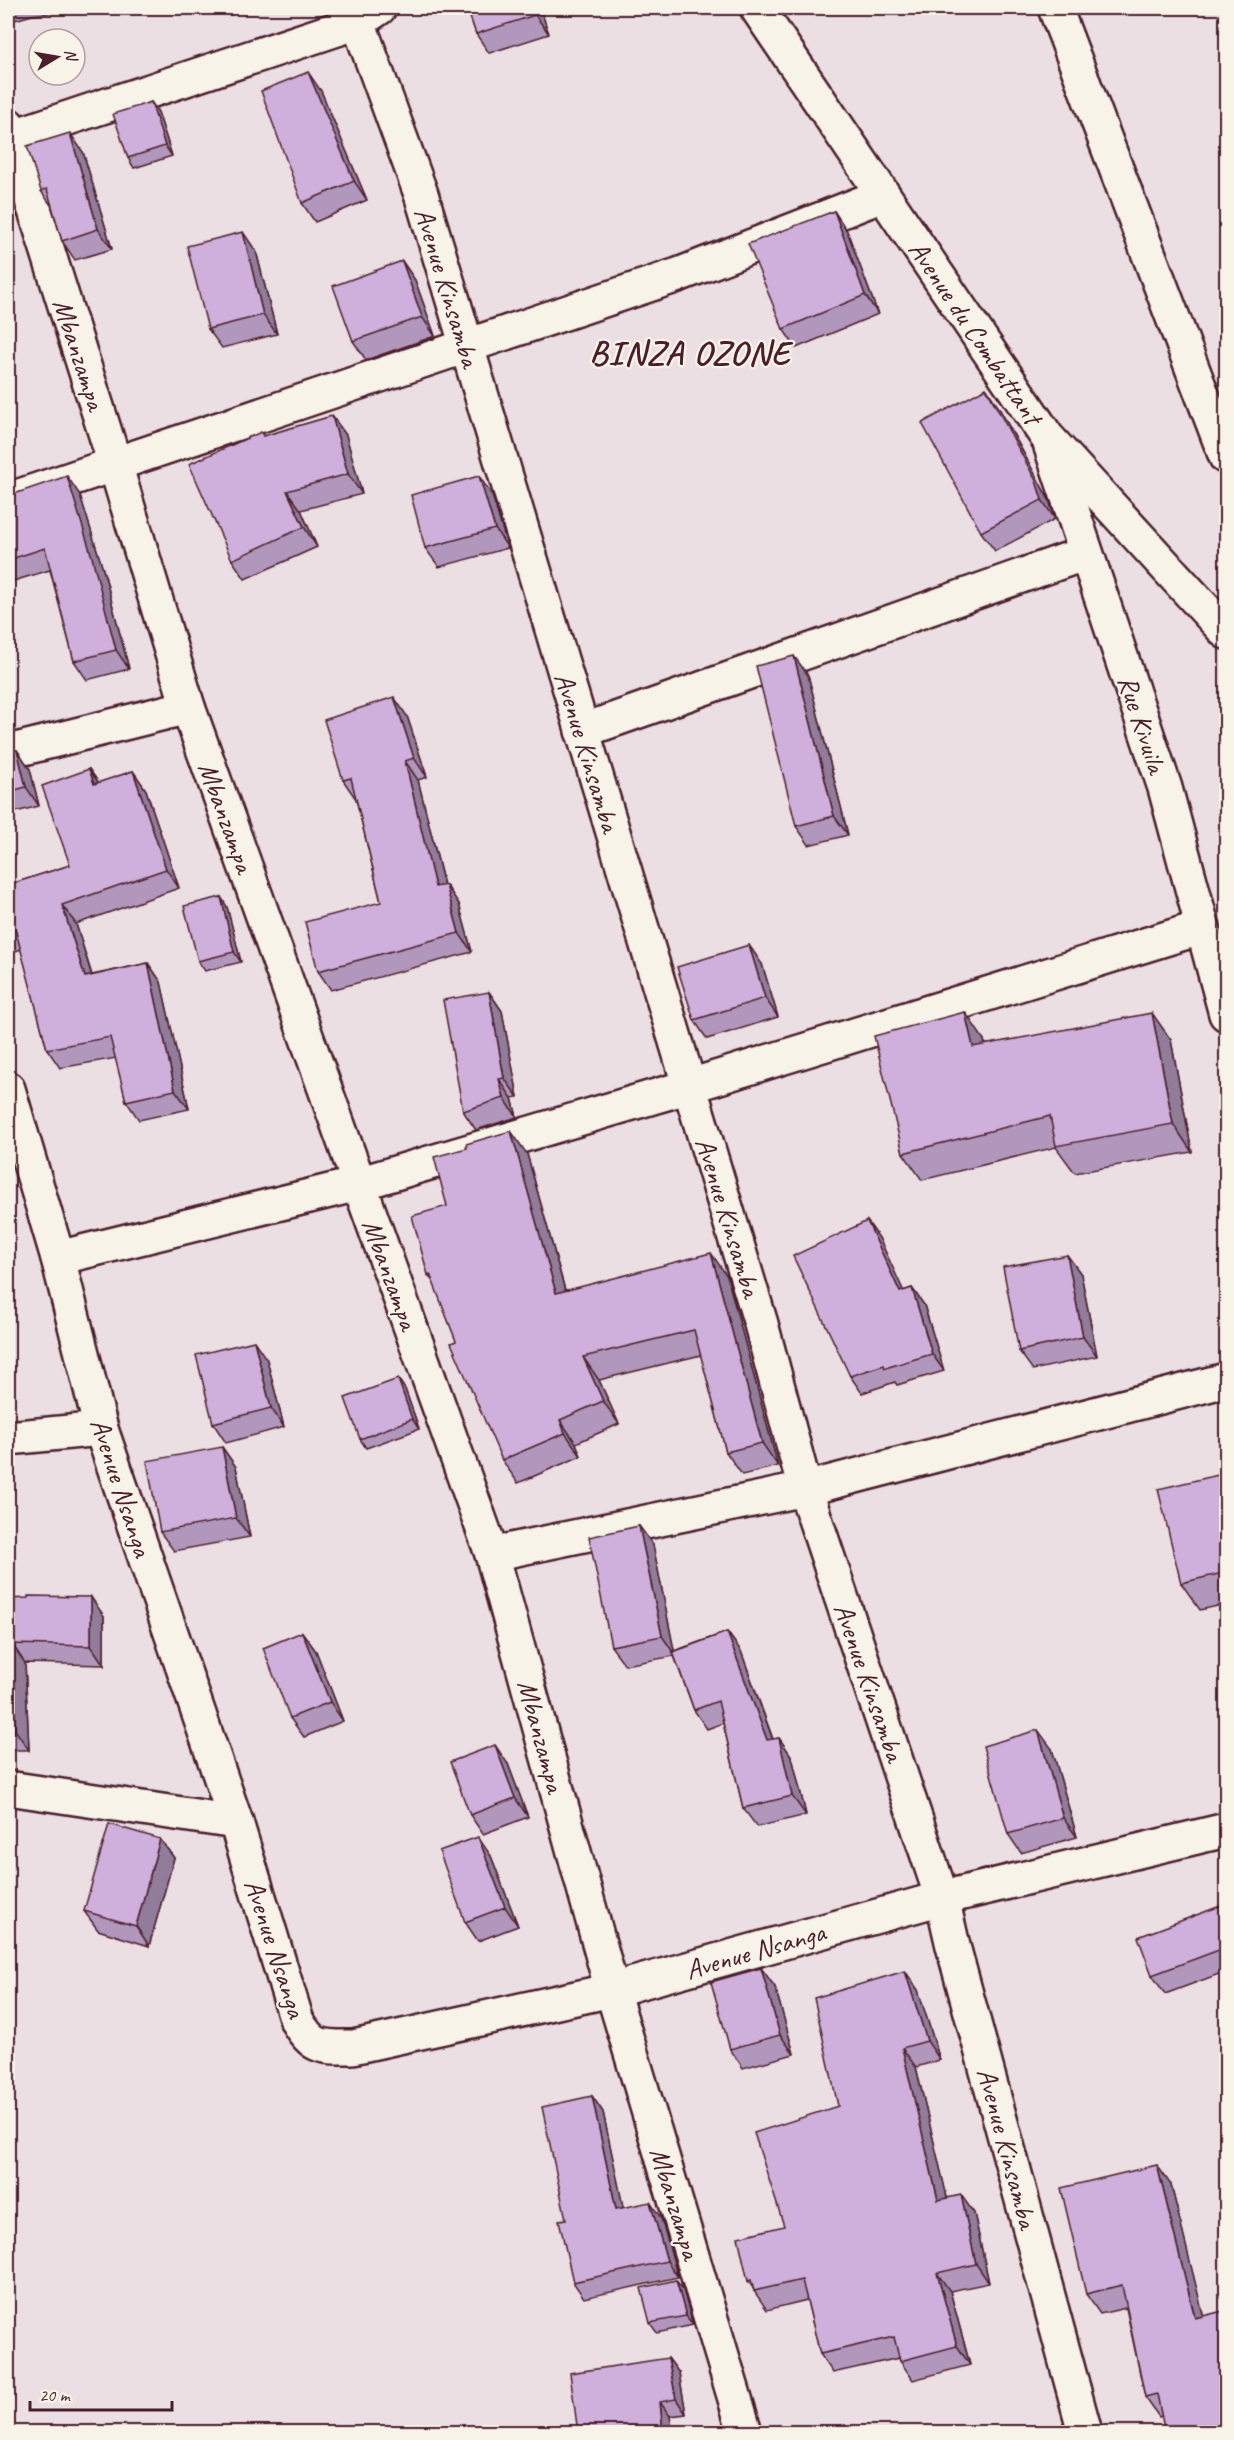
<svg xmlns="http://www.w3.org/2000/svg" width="1234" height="2440" font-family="Caveat,sans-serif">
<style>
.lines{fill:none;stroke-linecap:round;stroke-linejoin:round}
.minor-casing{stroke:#4a1f2b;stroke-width:38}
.minor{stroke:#f7f3e8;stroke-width:33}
.wall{fill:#b297bd;stroke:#4a1f2b;stroke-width:1.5}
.shaded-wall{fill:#917b9a;stroke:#4a1f2b;stroke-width:1.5}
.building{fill:#cfb0dc;stroke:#4a1f2b;stroke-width:1.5}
.labels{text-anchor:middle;stroke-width:4.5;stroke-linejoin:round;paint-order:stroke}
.street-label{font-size:28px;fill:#4a1f2b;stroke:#f7f3e8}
.district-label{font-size:34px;font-weight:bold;letter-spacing:1.5px;fill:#4a1f2b;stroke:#f7f3e8}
</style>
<rect width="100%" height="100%" fill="#ebdfe4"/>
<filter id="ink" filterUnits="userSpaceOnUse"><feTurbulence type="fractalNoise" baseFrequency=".0167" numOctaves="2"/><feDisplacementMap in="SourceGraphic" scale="12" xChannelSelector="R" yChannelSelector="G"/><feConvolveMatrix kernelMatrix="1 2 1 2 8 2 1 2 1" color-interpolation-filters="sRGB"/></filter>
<g filter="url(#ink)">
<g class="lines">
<defs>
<g id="minor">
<path d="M353,8l68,186 340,1130 44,165 137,409 11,48 132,486"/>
<path d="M757,8l290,429 179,195"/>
<path d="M1055,8l171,449"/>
<path d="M8,125l107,339 73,243 304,847 120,436 133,442"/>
<path d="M8,138l350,-116 21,-14"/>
<path d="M1051,447l114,341 61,226"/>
<path d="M8,500l670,-225 205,-80"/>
<path d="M582,731l504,-178"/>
<path d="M8,752l180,-45"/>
<path d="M8,1089l50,169 43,171 135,393 61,199c16,28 25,26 56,26l259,-57 330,-92 284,-68"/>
<path d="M58,1258l300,-74 332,-98 513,-159"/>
<path d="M8,1438l93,-9"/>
<path d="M492,1554l313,-65 421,-109"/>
<path d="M8,1788l228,34"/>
</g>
</defs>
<!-- minor casing -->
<use href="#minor" class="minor-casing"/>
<!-- minor -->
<use href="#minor" class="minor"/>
</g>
<!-- wall -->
<g class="wall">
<path d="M8,8h80l-56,7 -24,7z"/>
<path d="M223,8h25l-19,7z"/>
<path d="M467,8h73l9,26 -60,19 -13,-19z"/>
<path d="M321,91l46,109 -52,22 -13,-19z"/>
<path d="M151,102l7,10 14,44 -38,12 -6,-10z"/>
<path d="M83,152l29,97 -37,11 -13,-19 -11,-36 -10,-14z"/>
<path d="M8,186l9,31 -9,2z"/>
<path d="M834,211l13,20 31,83 -82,34 -13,-19z"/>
<path d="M256,251l21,83 -55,14 -14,-19z"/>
<path d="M402,261l13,19 20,56 -69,24 -13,-19z"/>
<path d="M999,408l50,92 6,19 -60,32 -14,-19z"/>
<path d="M332,416l14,19 16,59 -61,16 16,37 -72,32 -13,-19 32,-124z"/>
<path d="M80,495l25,81 24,93 -42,11 -13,-19 -24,-91 -37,11 -5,-8v-77z"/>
<path d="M492,495l16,53 -69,19 -14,-19z"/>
<path d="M808,675l40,160 -39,10 -13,-19z"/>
<path d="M407,716l20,61 -9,3 26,105h2l13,19 13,48 -141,38 -13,-19 63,-69 -25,-103 -13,-19z"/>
<path d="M17,750l13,19 9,37 -31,8v-61z"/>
<path d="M89,769l10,14 34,-12 13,19 33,98 -103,36 16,51 56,-12 13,19 28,127 -50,11 -13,-19 -10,-43 -56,10 -13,-19 -26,-100 -13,5v-69l62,-20z"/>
<path d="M221,897l6,10 14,55 -36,9 -7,-10z"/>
<path d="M762,964l16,53 -71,22 -13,-19z"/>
<path d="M489,992l13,19 16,86 -6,1 5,19 -41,13 -13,-19z"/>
<path d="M984,1040l1,4 186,-4 21,112 -117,21 -19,-26 -134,33 -19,-27z"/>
<path d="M527,1154l38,136 162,-14 51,190 -36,9 -16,-23 -25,-97 -102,25 20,44 -43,19 5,13 -63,27 -16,-23 -68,-177 -6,-8 19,-69z"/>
<path d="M867,1221l12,17 24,53 9,-3 12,17 20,66 -47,14 -2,-3 -33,11 -12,-17z"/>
<path d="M1067,1255l14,19 16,82 -64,14 -14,-19z"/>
<path d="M267,1360l17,67 -58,16 -13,-20z"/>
<path d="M398,1379l7,10 14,40 -53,19 -6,-9z"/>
<path d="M222,1447l14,20 14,70 -76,14 -14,-19z"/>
<path d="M1227,1473v131l-27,6 -19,-27z"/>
<path d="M639,1526l14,19 21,106 53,-19 14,19 32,88 6,-1 13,19 14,58 -49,12 -14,-19 -20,-85 -16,6 -13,-19 -20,-54 -49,9 -14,-19z"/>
<path d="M8,1599l96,17v49l-79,-2 4,87h-21z"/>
<path d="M302,1632l14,19 27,70 -39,16 -14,-19z"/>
<path d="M1052,1749l25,88 -56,16 -13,-19z"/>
<path d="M508,1764l20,53 -45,17 -13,-19z"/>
<path d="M160,1839l14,19 -25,88 -51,-16 -14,-19z"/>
<path d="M491,1856l27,70 -40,15 -13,-19z"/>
<path d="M1223,1905l4,5v61l-62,23 -13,-19z"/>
<path d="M761,1968l14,19 19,67 -51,14 -13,-19z"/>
<path d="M905,1971l13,19 22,70 -24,7 31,131 27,15 15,70 -39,8 20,74 -57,15 -13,-19 -1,-3 -66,15 -13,-19 -13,-54 -40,10 -13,-19 -1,-3 -5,-7 36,-55 54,-120z"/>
<path d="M592,2096l11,16 20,96 38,10 17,59 -94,21 -11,-16 -7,-63z"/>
<path d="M1171,2185l32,131 -41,100 -3,1 -14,-20 -19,-89 -26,6 -14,-20z"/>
<path d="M683,2290l10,35 -36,8 -7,-10z"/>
<path d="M668,2358l11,15 7,41 -16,2 2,17h-94z"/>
</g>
<!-- shaded-wall -->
<g class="shaded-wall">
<path d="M533,8h7l9,26 -14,-19z"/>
<path d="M308,72l13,19 46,109 -13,-19z"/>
<path d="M151,102l7,10 14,44 -7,-10z"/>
<path d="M70,133l13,19 29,97 -14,-20z"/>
<path d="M8,186l9,31 -7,-10 -2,-9z"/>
<path d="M834,211l13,20 31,83 -13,-19z"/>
<path d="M243,232l13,19 21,83 -14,-19z"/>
<path d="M402,261l13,19 20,56 -13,-19z"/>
<path d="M986,388l13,20 50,92 6,19 -13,-19z"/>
<path d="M332,416l14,19 16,59 -14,-20z"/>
<path d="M67,476l13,19 25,81 24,93 -13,-19z"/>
<path d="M479,476l13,19 16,53 -13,-19z"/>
<path d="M287,491l14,19 16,37 -13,-20z"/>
<path d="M794,656l14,19 40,160 -14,-19z"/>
<path d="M394,697l13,19 20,61 -13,-19z"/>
<path d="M17,750l13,19 9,37 -13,-19z"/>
<path d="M405,761l13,19 31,126 -14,-19z"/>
<path d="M89,769l13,19 -8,-4z"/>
<path d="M133,771l13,19 33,98 -13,-19z"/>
<path d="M446,885l13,19 13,48 -13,-19z"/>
<path d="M221,897l6,10 14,55 -7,-10z"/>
<path d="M62,905l14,19 22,72 -13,-19z"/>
<path d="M749,945l13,19 16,53 -13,-19z"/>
<path d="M148,963l13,19 28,127 -14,-19z"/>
<path d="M489,992l13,19 16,86 -14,-19z"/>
<path d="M965,1012l19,28 8,34 -19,-27z"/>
<path d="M1152,1013l19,27 21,112 -19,-28z"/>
<path d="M499,1079l13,19 5,19 -13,-19z"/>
<path d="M511,1131l16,23 45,162 -16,-23z"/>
<path d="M867,1221l12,17 33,71 -12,-17z"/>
<path d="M711,1253l16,23 51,190 -16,-23z"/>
<path d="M1067,1255l14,19 16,82 -14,-19z"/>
<path d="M912,1288l12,17 20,66 -12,-17z"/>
<path d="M254,1341l13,19 17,67 -13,-19z"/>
<path d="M583,1357l16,23 20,44 -16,-23z"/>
<path d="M398,1379l7,10 14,40 -7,-10z"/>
<path d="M560,1420l16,23 5,13 -16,-23z"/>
<path d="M222,1447l14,20 14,70 -14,-19z"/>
<path d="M639,1526l14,19 22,110 -13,-19z"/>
<path d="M91,1597l13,19v49l-13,-19z"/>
<path d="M302,1632l14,19 27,70 -13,-19z"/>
<path d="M727,1632l14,19 39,109 -13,-20z"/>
<path d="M12,1644l13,19 4,87 -14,-20z"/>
<path d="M1038,1730l14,19 25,88 -14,-19z"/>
<path d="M779,1738l13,19 14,58 -14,-19z"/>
<path d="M495,1745l13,19 20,53 -13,-19z"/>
<path d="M478,1837l13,19 27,70 -13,-19z"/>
<path d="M160,1839l14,19 -25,88 -13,-20z"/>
<path d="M761,1968l14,19 19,67 -14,-19z"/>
<path d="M905,1971l13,19 22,70 -13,-19z"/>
<path d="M902,2048l14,19 36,151 -14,-18z"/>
<path d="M592,2096l11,16 24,113 -11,-16z"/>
<path d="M1157,2165l14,20 38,153 -14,-20z"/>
<path d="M961,2195l13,18 15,70 -13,-19z"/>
<path d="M650,2202l11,16 17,59 -11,-16z"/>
<path d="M937,2273l13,18 20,74 -13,-19z"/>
<path d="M676,2280l7,10 10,35 -7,-9z"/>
<path d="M668,2358l11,15 7,41 -10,-15z"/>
<path d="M660,2402l10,14 2,17h-9z"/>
</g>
<!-- building -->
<g class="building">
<path d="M467,8h66l2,7 -59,19z"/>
<path d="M308,72l46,109 -52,22 -41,-112z"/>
<path d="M151,102l14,44 -37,12 -15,-44z"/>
<path d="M70,133l28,96 -36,12 -15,-52 -6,2 -14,-45z"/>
<path d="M8,198l2,9 -2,1z"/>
<path d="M834,211l31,84 -82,34 -35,-85z"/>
<path d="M243,232l20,83 -55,14 -21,-83z"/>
<path d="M402,261l20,56 -69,24 -20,-55z"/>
<path d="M986,388l50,93 6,19 -61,32 -59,-109z"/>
<path d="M332,416l16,58 -61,17 17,36 -72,33 -43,-96 72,-32 2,4z"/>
<path d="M67,476l25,81 24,93 -42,11 -29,-113 -37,12v-64z"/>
<path d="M479,476l16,53 -70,19 -14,-53z"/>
<path d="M794,656l40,160 -38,10 -40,-160z"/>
<path d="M394,697l20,61 -9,3 30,126 11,-2 13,48 -141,38 -13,-49 76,-20 -30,-124 -8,2 -19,-60z"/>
<path d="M17,750l9,37 -18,5v-39z"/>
<path d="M89,769l5,15 39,-13 33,98 -104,36 23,72 63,-14 27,127 -49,11 -16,-64 -63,12 -32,-121 -7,2v-45l62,-20 -28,-79z"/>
<path d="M221,897l13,55 -36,9 -14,-55z"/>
<path d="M749,945l16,53 -71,22 -17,-53z"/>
<path d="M489,992l15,86 -5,1 5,19 -41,13 -20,-111z"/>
<path d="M965,1012l8,35 179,-34 21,111 -117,22 -6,-30 -147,37 -29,-117z"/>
<path d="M511,1131l45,162 155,-40 51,190 -36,9 -32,-122 -111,27 20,44 -43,19 5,13 -63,27 -51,-117 5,-2 -26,-67 -2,1 -16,-59 35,-10 -13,-49 33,-9 -1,-4z"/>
<path d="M867,1221l33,71 12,-4 20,66 -47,14 -1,-3 -34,11 -57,-120z"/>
<path d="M1067,1255l16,82 -64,14 -16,-84z"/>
<path d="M254,1341l17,67 -58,15 -17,-68z"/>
<path d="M398,1379l14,40 -52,20 -15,-41z"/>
<path d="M222,1447l14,71 -76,14 -13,-71z"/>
<path d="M1227,1473v99l-46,11 -23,-94z"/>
<path d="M639,1526l23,110 -51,10 -22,-109z"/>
<path d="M28,1596l63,1v49l-79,-2 3,86 -7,1v-132l20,-1z"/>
<path d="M302,1632l28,70 -40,16 -27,-70z"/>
<path d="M727,1632l40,108 12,-2 13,58 -49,12 -25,-107 -24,9 -21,-58z"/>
<path d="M1038,1730l25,88 -55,16 -25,-88z"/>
<path d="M495,1745l20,53 -45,17 -20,-53z"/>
<path d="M109,1824l51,15 -24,87 -52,-15z"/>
<path d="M478,1837l27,70 -40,15 -26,-71z"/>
<path d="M1223,1905l4,9v33l-75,28 -14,-38z"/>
<path d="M761,1968l19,67 -50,14 -19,-67z"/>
<path d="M905,1971l22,70 -25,7 36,152 23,-5 15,69 -39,9 20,73 -57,15 -6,-24 -74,17 -18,-74 -48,11 -3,-11 -3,1 -10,-44 46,-11 -30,-93 84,-27 -24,-108z"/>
<path d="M592,2096l24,113 34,-7 17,59 -94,21 -14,-62 7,-1 -24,-112z"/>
<path d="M1157,2165l38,153 32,-8v123h-62l-8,-39 -12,3 -23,-112 -36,9 -25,-106z"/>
<path d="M676,2280l10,36 -36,7 -9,-35z"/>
<path d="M668,2358l8,41 -16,3 3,31h-85l-8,-60z"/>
</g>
</g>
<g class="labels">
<!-- street labels -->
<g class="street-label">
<text transform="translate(448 287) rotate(73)" y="10">Avenue Kinsamba</text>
<text transform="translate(976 332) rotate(56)" y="10">Avenue du Combattant</text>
<text transform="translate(80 354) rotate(72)" y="10">Mbanzampa</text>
<text transform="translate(1143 724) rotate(72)" y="10">Rue Kivuila</text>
<text transform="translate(588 752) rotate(73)" y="10">Avenue Kinsamba</text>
<text transform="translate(227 817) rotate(70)" y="10">Mbanzampa</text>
<text transform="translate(729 1217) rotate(73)" y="10">Avenue Kinsamba</text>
<text transform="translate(391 1274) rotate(70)" y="10">Mbanzampa</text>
<text transform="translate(122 1487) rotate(72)" y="10">Avenue Nsanga</text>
<text transform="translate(870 1682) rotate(71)" y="10">Avenue Kinsamba</text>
<text transform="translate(542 1736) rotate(75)" y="10">Mbanzampa</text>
<text transform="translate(276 1948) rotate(72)" y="10">Avenue Nsanga</text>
<text transform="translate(755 1950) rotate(-16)" y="10">Avenue Nsanga</text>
<text transform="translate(1008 2148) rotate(75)" y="10">Avenue Kinsamba</text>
<text transform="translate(676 2203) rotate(73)" y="10">Mbanzampa</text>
</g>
<!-- district labels -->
<g class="district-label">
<text x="690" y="364">BINZA OZONE</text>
</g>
</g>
<!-- margin -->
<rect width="1234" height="2440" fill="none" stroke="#f7f3e8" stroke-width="30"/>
<rect x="15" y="15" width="1204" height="2410" fill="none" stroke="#4a1f2b" stroke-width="2" filter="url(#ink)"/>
<!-- north arrow -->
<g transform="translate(57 57) rotate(79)"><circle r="28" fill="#f7f3e8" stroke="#b29e9c" stroke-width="1.5"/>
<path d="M0-4.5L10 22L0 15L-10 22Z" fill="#4a1f2b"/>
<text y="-9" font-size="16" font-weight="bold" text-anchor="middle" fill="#4a1f2b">N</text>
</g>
<!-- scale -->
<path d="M30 2401v9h142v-9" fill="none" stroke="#4a1f2b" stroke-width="3"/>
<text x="39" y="2401" font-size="18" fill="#4a1f2b" stroke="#f7f3e8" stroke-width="4.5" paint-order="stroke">20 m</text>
</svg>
